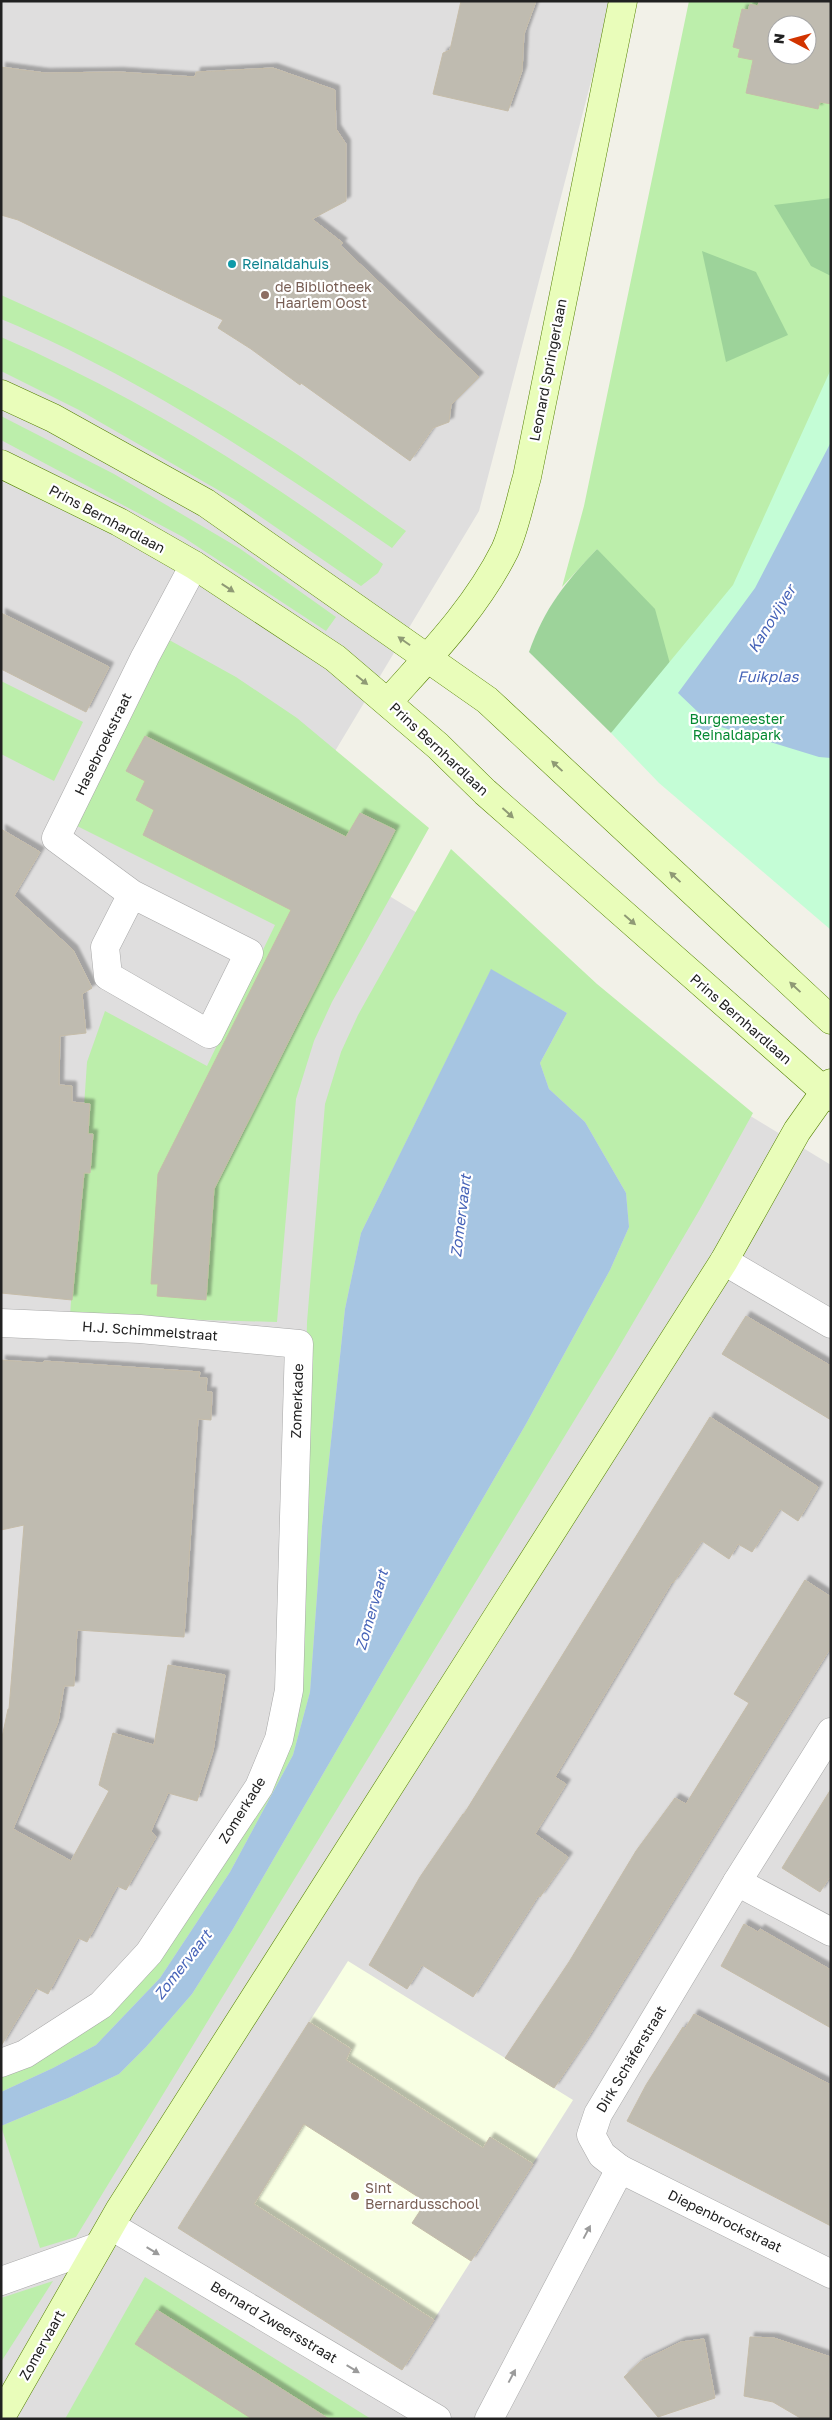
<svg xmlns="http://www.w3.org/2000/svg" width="832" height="2420" font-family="'Golos Text',sans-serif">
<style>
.residential{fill:#dfdede}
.education{fill:#f8ffe3}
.grass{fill:#bceeab;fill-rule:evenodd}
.forest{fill:#9dd39a}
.park{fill:#c4fdd6}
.water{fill:#a6c5e2}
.building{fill:#bfbbb0;stroke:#c5bca9;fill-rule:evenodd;filter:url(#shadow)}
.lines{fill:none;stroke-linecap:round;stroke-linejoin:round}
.street-casing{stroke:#a8a8a8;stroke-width:29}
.secondary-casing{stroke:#538000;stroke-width:29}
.street{stroke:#fff;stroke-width:28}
.secondary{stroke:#e9fdba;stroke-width:28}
.oneway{fill:#8f9a75}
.oneway2{fill:#9b9b9b}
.culture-dot{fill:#0f9aa8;stroke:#fff;stroke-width:2}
.education-dot{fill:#8d6e63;stroke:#fff;stroke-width:2}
.labels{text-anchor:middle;stroke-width:4.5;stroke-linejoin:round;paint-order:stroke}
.culture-label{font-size:14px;fill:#0d838f;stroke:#fff;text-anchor:start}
.education-label{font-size:14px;fill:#785e54;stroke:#fff;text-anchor:start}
.street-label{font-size:14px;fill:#212121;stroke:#fff}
.park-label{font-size:14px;fill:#058931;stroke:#fff}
.water-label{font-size:15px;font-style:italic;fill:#4663b8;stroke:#fff}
</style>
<defs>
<filter id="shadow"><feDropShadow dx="4.5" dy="-4.5" stdDeviation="1" flood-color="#0004"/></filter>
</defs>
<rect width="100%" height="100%" fill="#f2f1e8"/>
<!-- residential -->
<path class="residential" d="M1,1h611l-133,510 -193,322 545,332v1254h-830z"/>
<!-- education -->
<path class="education" d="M348,1961l225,139 -171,270 -224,-142z"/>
<!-- grass -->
<g class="grass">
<path d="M689,1h142v441l-153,251 -81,-144 -35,38 22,-81zM777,25h30v30h-30z"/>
<path d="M1,295c93,41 185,88 271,143 46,29 89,62 134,93l-14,17c-124,-85 -252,-171 -391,-229z"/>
<path d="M1,337c136,59 263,138 382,227l-5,9 -17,13 -122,-84 -160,-92 -78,-39z"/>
<path d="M1,416l113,58 125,74 97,69 -10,14 -143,-94 -182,-97z"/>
<path d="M162,636l74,41 61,41 132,110 -97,174 -18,39 -18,58 -19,223 -207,-6 17,-254 18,-51 102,55 68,-141 -204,-102z"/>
<path d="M1,681l82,41 -29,59 -53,-27z"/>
<path d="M451,849l146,135 156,129 -53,96 -87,148 -537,880 -36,11 -39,-122 67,-28 51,-24 27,-27 46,-53 41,-65 293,-505 84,-154 19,-43 -3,-34 -41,-71 -36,-33 -9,-26 27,-50 -76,-43 -130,263 -16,76 -23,217 -12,166 -17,63 -63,117 -70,106 -64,67 -43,23 -52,24v-20l66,-33 200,-250 33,-156 7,-311 18,-218 16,-52 17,-37z"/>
<path d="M145,2277l226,142h-306z"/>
<path d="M53,2281l-52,81v-64z"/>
</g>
<!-- forest -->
<g class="forest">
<path d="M831,198v78l-20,-10 -37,-61z"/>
<path d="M702,251l54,21 32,63 -62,27z"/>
<path d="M597,549l58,60 23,84 -67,40 -82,-81c16,-45 36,-69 68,-103z"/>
</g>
<!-- park -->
<path class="park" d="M831,369v561l-172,-147 -48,-50 122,-148z"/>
<!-- water -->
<g class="water">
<path d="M831,442v316l-12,-1 -98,-30 -20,15 -9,-6 8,-22 -22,-21 77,-105z"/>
<path d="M491,969l76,44 -27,50 9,26 36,33 41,71 3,34 -19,43 -84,154 -293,505 -41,65 -46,53 -27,27 -51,24 -67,28v-34l52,-24 43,-23 64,-67 70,-106 63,-117 17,-63 12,-166 23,-217 16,-76z"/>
</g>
<!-- building -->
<g class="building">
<path d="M461,1h75l-12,33 -2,37 -14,40 -75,-17 10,-41 7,-3z"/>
<path d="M759,1h72v103l-11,-2 -2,7 -72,-16 7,-33 -15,-3 2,-8 -7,-2 9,-38 6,1 2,-6 8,2zM777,25h30v30h-30z"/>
<path d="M1,67l44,6 74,-1 76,5 1,-5 77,-4 62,22 1,39 10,15v57l-34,18 31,24 -3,2 139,132 -28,28 -2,17 -16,6 -23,33 -109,-78 -1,2 -49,-36 -33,-21 5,-8 -205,-100 -17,-5z"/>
<path d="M1,613l108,54 -23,45 -85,-43z"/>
<path d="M145,736l201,101 14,-24 35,17 -181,359 -8,111 -49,-4 1,-12h-7l7,-110 133,-264 -148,-75 11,-25 -18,-10 9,-19 -19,-10z"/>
<path d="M1,829l39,23 -26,44 59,54 19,38 -10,6 4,39 -26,3 -1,49 13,1v16l18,2 -2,30h5l-3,39h-6l-12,127 -71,-7z"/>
<path d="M746,1316l85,50v54l-109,-66z"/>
<path d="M1,1360l42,3 1,-2 156,11 -1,6h8l-1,14h6l-1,28 -13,-1 -14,218 -107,-7 -3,56h-10l-6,36 -45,107 58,32 38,-70 -10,-6 14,-52 41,12 14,-80 57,10 -12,76 -16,50 -29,-8 -17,38 5,6 -30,53 -9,-4 -30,56 -9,-4 -30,56 -12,-6 -35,58v-304l7,-33h1l15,-184 -23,5z"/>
<path d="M710,1417l108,70 -20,34 -18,-12 -28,43 -14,-8 -9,15 -27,-18 -29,42 -1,-1 -117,195 11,7 -31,50 33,23 -28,40 -2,-1 -65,101 -51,-32 -15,24 -38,-24 51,-88 43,-63h1z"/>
<path d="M805,1580l26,17v50l-244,392 -33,49 -49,-30 64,-96 67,-111 39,-53 11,6 63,-101 -15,-9z"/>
<path d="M831,1789v86l-11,17 -38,-24z"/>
<path d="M744,1924l14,8 2,-3 71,41v58l-110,-62z"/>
<path d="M694,2014l137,71v141l-204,-105 19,-36 37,-58 2,2z"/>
<path d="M309,2022l42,27 -5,11 137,88 7,-11 43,27 -62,97 -59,-38 14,-21 -122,-78 -50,80 180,116 -32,50 -224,-142z"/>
<path d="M157,2310l172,109h-77l-117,-75z"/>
<path d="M750,2337l24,1 57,19v62h-29l-29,-17 -29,-6z"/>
<path d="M704,2339l11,59 -57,19 -34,-40 16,-15 41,-20z"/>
</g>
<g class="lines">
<defs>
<g id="street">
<path d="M132,894l-27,53 3,29 101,58 40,-81 -117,-59 -76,-56 89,-181 49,-92"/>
<path d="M724,1261l107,63"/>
<path d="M1,1323l139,6 159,15 -10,346 -10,49 -20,48 -110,166 -48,52 -76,49 -24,9"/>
<path d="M831,1732l-94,150 -139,232 -7,21 11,20 18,14 211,105"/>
<path d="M737,1882l94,50"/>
<path d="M111,2226l326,193"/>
<path d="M1,2281l96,-34"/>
<path d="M489,2419l131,-250"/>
</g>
<g id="secondary">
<path d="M1,394l52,24 153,85 281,197 344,320"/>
<path d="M1,464l118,58 75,43 141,93 103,88 47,46 346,305"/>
<path d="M389,701c42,-47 87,-93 116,-151 10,-22 15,-49 22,-73l96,-476"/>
<path d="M1,2417l119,-208 604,-948 73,-130 34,-48"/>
</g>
</defs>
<!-- street casing -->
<use href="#street" class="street-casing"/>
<!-- secondary casing -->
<use href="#secondary" class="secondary-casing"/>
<!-- street -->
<use href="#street" class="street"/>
<!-- secondary -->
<use href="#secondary" class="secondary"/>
</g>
<!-- one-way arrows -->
<defs><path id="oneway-solid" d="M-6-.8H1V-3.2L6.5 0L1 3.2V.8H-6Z" transform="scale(1.25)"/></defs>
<g class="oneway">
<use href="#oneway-solid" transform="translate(228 588) rotate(33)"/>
<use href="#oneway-solid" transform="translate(404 641) rotate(-145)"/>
<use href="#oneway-solid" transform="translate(362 680) rotate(39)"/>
<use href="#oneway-solid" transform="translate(557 766) rotate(-137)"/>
<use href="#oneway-solid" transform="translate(508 813) rotate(42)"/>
<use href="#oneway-solid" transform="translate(675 877) rotate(-137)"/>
<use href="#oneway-solid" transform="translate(630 920) rotate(41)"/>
<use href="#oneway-solid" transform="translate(795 987) rotate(-137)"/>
</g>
<g class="oneway2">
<use href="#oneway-solid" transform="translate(587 2232) rotate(-62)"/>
<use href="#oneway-solid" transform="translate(153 2251) rotate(31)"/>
<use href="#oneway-solid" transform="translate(353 2369) rotate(31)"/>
<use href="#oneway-solid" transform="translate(512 2376) rotate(-62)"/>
</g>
<!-- markers -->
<circle class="culture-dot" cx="232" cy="264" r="5"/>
<g class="education-dot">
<circle cx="265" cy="295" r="5"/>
<circle cx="355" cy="2196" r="5"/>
</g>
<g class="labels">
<!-- culture labels -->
<g class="culture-label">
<text x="242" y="269">Reinaldahuis</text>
</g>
<!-- education labels -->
<g class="education-label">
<text x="275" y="292">de Bibliotheek<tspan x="275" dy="16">Haarlem Oost</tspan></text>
<text x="365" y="2193">Sint<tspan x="365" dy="16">Bernardusschool</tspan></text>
</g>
<!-- street labels -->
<g class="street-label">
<text transform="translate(548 370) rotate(-79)" y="5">Leonard Springerlaan</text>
<text transform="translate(107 519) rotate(28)" y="5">Prins Bernhardlaan</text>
<text transform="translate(103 744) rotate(-64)" y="5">Hasebroekstraat</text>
<text transform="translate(439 749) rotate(43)" y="5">Prins Bernhardlaan</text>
<text transform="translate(741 1019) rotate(41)" y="5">Prins Bernhardlaan</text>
<text transform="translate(150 1331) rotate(4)" y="5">H.J. Schimmelstraat</text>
<text transform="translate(297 1401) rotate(-88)" y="5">Zomerkade</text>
<text transform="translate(242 1810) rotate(-58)" y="5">Zomerkade</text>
<text transform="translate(631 2059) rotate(-59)" y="5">Dirk Schäferstraat</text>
<text transform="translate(725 2221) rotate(26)" y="5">Diepenbrockstraat</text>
<text transform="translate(274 2322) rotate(31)" y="5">Bernard Zweersstraat</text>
<text transform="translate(42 2345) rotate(-61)" y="5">Zomervaart</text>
</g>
<!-- park labels -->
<g class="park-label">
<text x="737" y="724">Burgemeester<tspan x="737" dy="16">Reinaldapark</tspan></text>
</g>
<!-- water labels -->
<g class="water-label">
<text transform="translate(772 619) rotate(-58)" y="5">Kanovijver</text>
<text x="768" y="682">Fuikplas</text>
<text transform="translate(461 1216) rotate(-83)" y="5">Zomervaart</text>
<text transform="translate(372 1610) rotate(-74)" y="5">Zomervaart</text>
<text transform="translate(183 1965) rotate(-52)" y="5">Zomervaart</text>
</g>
</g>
<!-- border -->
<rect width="832" height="2420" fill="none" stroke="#212121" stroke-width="5"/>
<!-- north arrow -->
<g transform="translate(792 40) rotate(276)"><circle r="24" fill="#ffffff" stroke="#a6a6a6"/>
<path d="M0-4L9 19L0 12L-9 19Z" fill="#d23400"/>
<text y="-8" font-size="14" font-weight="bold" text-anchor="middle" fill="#212121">N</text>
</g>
</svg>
